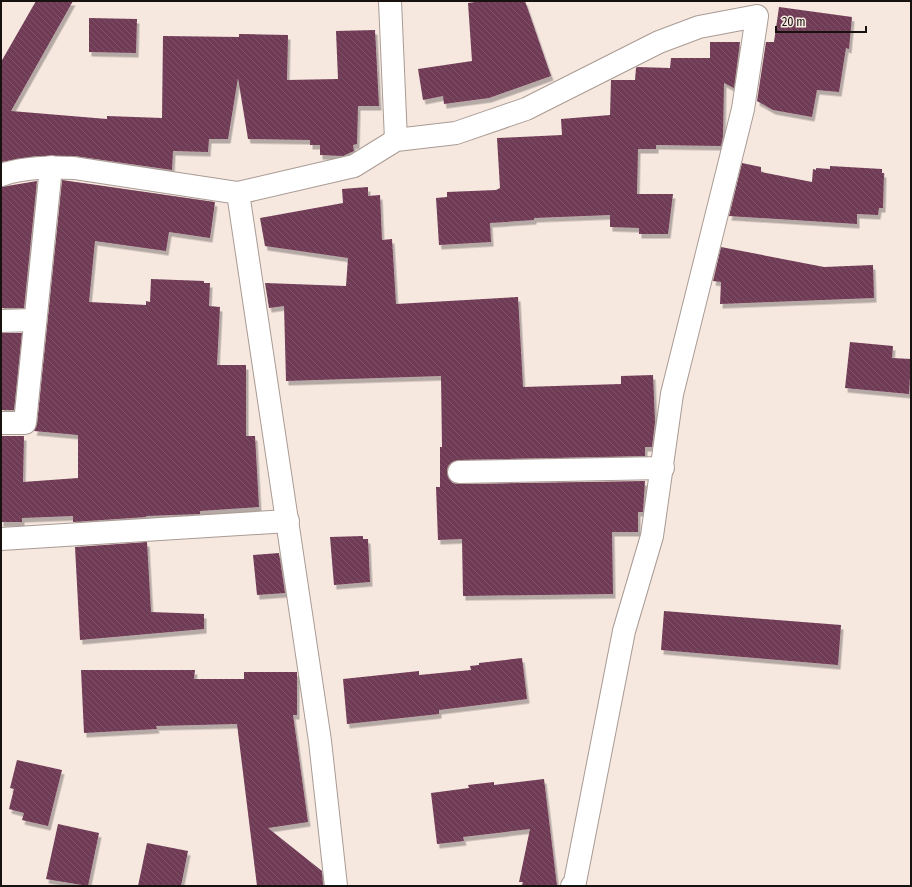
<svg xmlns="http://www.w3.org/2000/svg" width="912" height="887" font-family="'Fira Sans Condensed',sans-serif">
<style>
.building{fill:url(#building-back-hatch);filter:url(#shadow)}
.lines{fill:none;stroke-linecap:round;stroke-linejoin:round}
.minor-casing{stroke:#a99b94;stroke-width:24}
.minor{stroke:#fff;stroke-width:22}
</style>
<defs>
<pattern id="building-back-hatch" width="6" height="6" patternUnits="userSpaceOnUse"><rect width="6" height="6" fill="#6f3a55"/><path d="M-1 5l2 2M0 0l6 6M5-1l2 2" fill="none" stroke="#7e5369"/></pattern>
<filter id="shadow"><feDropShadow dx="2.5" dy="4.5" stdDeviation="0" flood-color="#0004"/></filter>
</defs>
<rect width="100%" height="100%" fill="#f6e7df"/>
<!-- building -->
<g class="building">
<path d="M36,1h37l-62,110 96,8v-3l55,2 1,-82 76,1v-3l49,1 -1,45 51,-1 -2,-48 39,-1 4,76h-21l-1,38 -4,1 1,6 -11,5 -23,-1v-10h-10v-5l-62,-1 -10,-61 -10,61h-19l-1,13 -35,-1 -1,19 -97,-14h-39l-35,6v-100z"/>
<path d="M482,1h43l26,75 -62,22 -45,6 -1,-8 -20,4 -5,-31 54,-8 -4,-58z"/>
<path d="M779,7l73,10 -3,32 -3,-1 -7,44 -22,-2 -5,27 -39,-7 -16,-9 9,-59h8z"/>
<path d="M89,18l48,1 -1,34 -47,-1z"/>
<path d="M710,42h30l-6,46 -10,-5 -1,53 -2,10 -65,-1v4h-18l-1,45h36l-5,40h-29v-6l-29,-1v-12l-76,3v2l-44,3 1,19 -52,3 -3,-47 11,-1v-5l49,-2 4,-2 -3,-50 65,-3 -1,-16 49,-4 1,-35h24l1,-12 1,-1 33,1 1,-10h39z"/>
<path d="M742,163l19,4v5l51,10 1,-13 3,1v-2l14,1v-3l52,3v4h2l-1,35h-4l-1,7 -21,-1v10l-128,-8z"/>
<path d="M62,180l153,22 -5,36 -41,-6 -3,19 -71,-10 -6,61 57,3v-4l4,1 1,-23 53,2v2h6l-1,23 11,1 -3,58h29v71h9l4,71 -59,4v3l-54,2v1l-73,5v-6l-51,2v4h-21v-86h23l-1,46 55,-4v-43l-44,-4 3,-7z"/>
<path d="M37,181l-13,127h-23v-121z"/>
<path d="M368,187v9l12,-1 2,45 10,-1 4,65 122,-7 5,90 98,-3v-8l32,-1 2,47 -3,25h-7v9l-186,4 -7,2 -4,4 -1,6 2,7 4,4 6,1 186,-3 -2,31h-5v20h-26l1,62 -150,2 -1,-57 -24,1 -2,-53h4v-40h2l-1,-71 -155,5 -2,-75 -15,2 -4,-25 81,3 2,-28 -83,-12 -5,-28 83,-15 -1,-14z"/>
<path d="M721,247l103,20 49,-2 1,33 -154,6 1,-22 -8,-1z"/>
<path d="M1,333h21l-8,77h-13z"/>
<path d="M850,342l43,4 -1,12 19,1 -2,35 -64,-6z"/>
<path d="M363,536v3h5l2,43 -36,3 -4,-48z"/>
<path d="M147,542l4,70 53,2v15l-124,11 -5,-93z"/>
<path d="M279,553l6,40 -28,2 -4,-40z"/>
<path d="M664,611l177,14 -3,40 -177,-15z"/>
<path d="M522,658l5,41 -88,11v4l-92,10 -4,-45 76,-8v4l52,-5 -1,-4 9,-1v-2z"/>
<path d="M81,670h114l-1,9h50v-7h53v43h-4l15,107 -40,6 54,43 1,15h-66l-20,-162 -81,2 1,3 -73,4z"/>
<path d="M17,760l45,10 -14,56 -26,-6 2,-7 -15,-4 5,-20 -4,-1z"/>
<path d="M544,779l13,107h-35l1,-4h-4l11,-53 -67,8 1,4 -27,3 -6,-51 38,-5 -1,-3 26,-3v3z"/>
<path d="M58,824l41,9 -11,53 -42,-7z"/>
<path d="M147,843l41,8 -7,35h-43z"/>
</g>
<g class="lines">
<defs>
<g id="minor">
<path d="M390,1l6,139"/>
<path d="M1,175c24,-8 48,-8 73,-7l164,25 116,-27 42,-26 60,-7 70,-24 133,-67 40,-15 58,-11 -14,93 -71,285 -20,142 -28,95 -49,251 -3,4"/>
<path d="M238,193l82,548 16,145"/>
<path d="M1,321l34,-1"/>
<path d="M1,423h24l26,-256"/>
<path d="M459,472l204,-4"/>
<path d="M1,539l287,-18"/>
</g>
</defs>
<!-- minor casing -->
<use href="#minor" class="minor-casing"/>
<!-- minor -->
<use href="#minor" class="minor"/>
</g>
<!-- border -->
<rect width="912" height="887" fill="none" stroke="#17120f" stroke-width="4"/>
<!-- scale -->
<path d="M776 26v6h90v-6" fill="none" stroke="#17120f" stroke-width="2"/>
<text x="782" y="26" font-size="12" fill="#17120f" stroke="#f6e7df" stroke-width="3" paint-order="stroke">20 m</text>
</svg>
